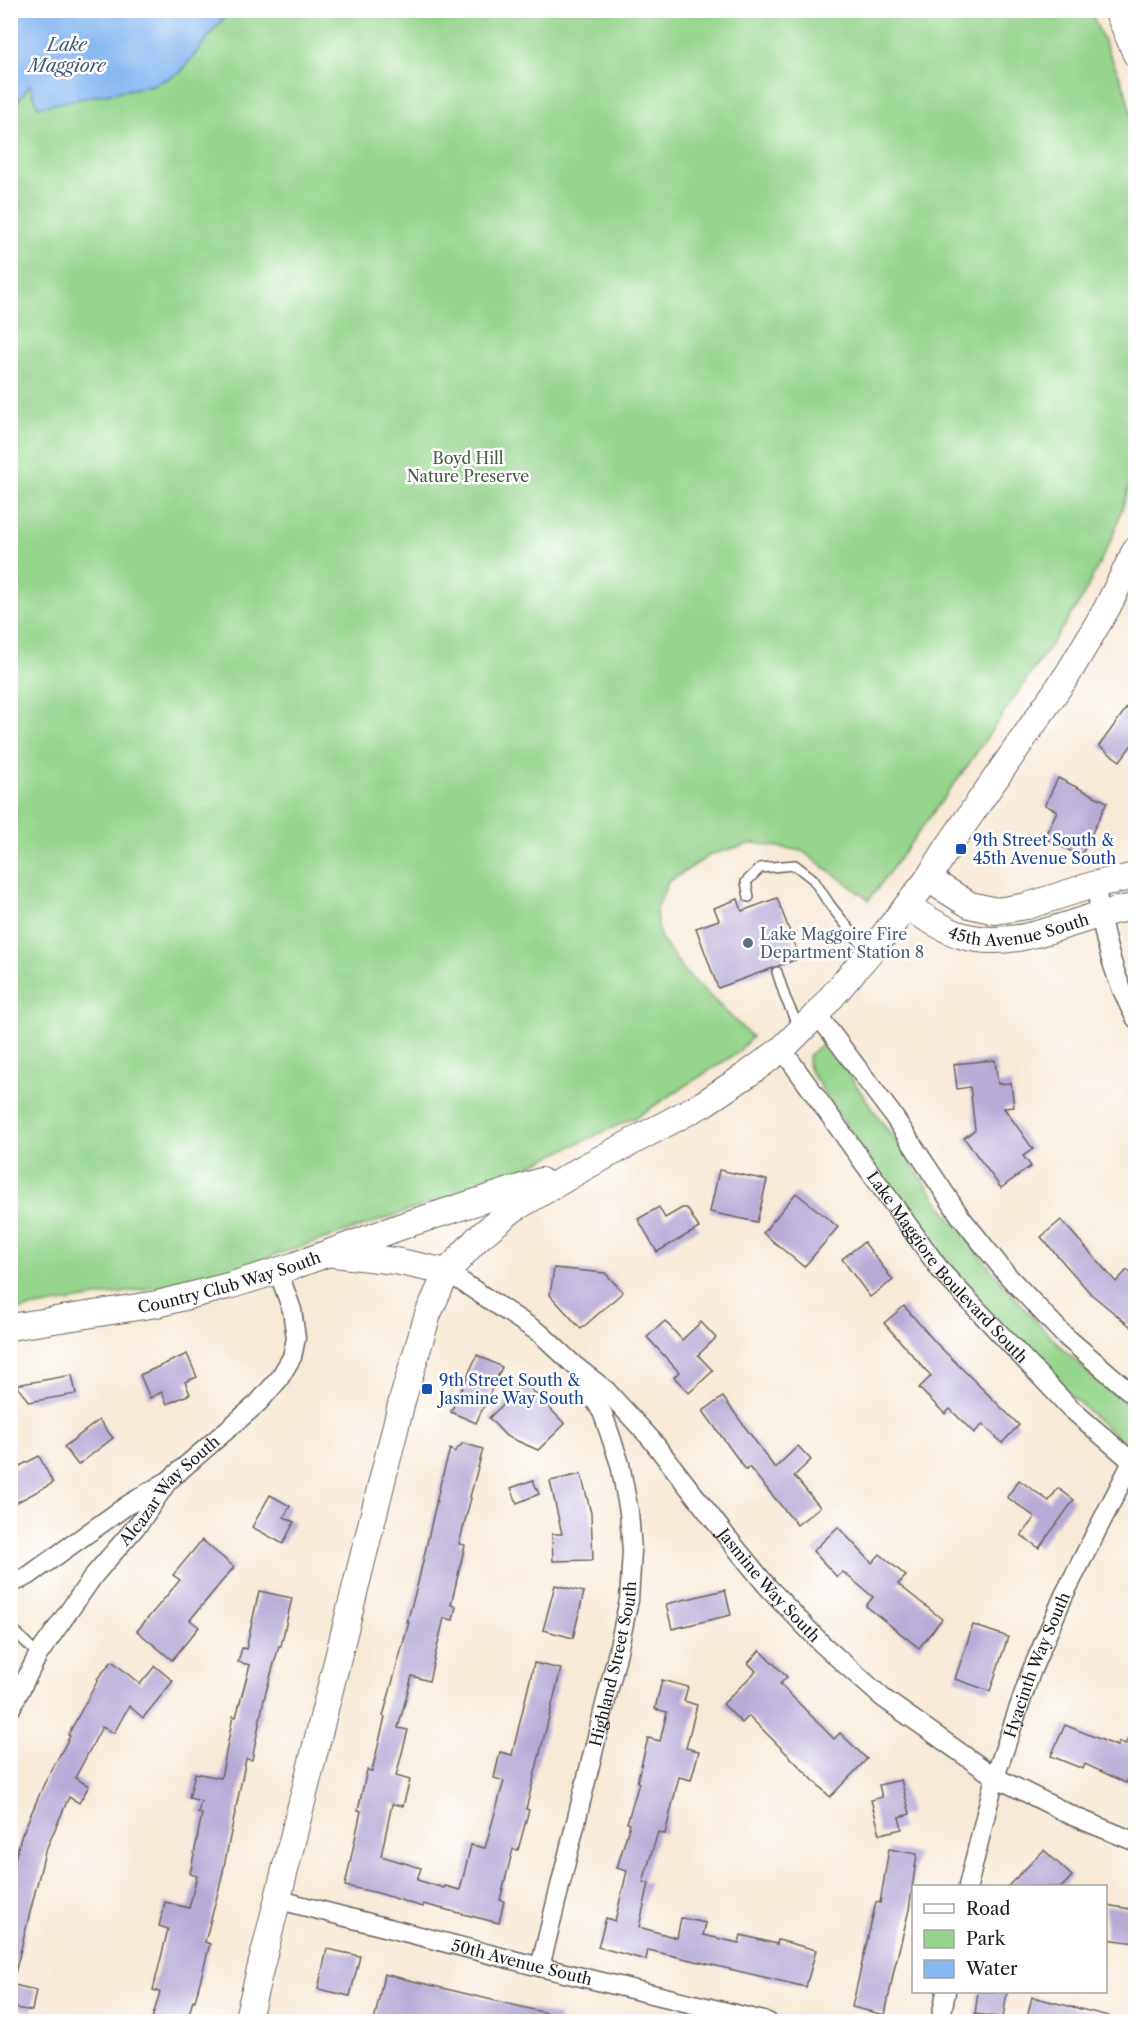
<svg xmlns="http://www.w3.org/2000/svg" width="1146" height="2032" font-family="'Libre Caslon Text',serif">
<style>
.green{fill:#94d48b;stroke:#587854;stroke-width:1.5}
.water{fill:#86b8f2;stroke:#516a87;stroke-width:1.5}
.building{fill:#b7abd6}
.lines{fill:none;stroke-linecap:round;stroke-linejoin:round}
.lane-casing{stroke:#69645d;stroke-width:12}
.street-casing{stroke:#69645d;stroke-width:21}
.secondary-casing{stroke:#69645d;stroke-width:28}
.lane{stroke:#fff;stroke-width:9}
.street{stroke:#fff;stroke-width:18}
.secondary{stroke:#fff;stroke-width:26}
.transit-dot{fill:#1a4fb4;stroke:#fff;stroke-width:2}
.service-dot{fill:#5c6f8a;stroke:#fff;stroke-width:2}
.labels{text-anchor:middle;stroke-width:5;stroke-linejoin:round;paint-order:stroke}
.park-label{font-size:16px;fill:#465c43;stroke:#fff}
.transit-label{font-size:16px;fill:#164399;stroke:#fff;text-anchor:start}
.street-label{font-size:16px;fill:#1c1c1c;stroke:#fff}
.service-label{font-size:16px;fill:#4e5e75;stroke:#fff;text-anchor:start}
.water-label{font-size:18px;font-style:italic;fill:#465a72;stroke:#fff}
</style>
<rect width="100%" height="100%" fill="#fff"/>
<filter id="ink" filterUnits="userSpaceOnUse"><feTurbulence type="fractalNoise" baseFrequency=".0167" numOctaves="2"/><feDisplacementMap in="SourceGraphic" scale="12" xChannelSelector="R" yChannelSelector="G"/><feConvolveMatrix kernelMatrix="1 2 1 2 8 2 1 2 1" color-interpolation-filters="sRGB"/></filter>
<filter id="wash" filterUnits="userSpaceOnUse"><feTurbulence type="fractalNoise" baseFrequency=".008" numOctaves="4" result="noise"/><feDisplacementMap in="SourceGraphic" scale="24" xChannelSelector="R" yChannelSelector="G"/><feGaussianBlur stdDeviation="1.35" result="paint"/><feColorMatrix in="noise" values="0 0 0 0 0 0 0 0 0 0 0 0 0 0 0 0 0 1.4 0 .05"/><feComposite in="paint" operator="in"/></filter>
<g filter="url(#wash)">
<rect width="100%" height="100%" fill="#f7e9d7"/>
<!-- green -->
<g class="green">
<path d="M1090,10l34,76 12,46 -1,337 -22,67 -33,66 -112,163 -99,135 -67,-49 -48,-8 -42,11 -44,28 -12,29 4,26 24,34 68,66 -15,16 -99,63 -137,63 -143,49 -160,52 -187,31 -1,-1201 20,-26 8,22 115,-21 27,-12 49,-62z"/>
<path d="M822,1044l8,4c92,129 177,267 305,363v41c-86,-71 -164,-156 -232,-246 -33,-43 -62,-90 -93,-135 -5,-16 0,-18 12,-27z"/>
</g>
<!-- water -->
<path class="water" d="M11,10h218v1l-49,62 -27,12 -115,22 -8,-22 -19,25z"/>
<g id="blocks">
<!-- building -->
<g class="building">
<path d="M1136,695v44l-16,22 -21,-15z"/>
<path d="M1058,778l49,24 -26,54 -37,-18 13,-27 -12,-6z"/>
<path d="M777,898l23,60 -82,30 -22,-60 23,-8 -5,-12 24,-9 4,12z"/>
<path d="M995,1060l3,24 13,-1 3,24 -10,1 29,41 -10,7 8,10 -30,22 -37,-50 11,-8 -5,-43 -13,2 -3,-25z"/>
<path d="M719,1170l48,10 -10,42 -47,-10z"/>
<path d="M796,1193l42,34 -34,40 -41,-34z"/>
<path d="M659,1207l6,11 17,-10h5l12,20 -42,24 -19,-33z"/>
<path d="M1061,1220l55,62 11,-12 9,7v54l-45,-37 -50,-57z"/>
<path d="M864,1242l29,38 -23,17 -28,-38z"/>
<path d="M554,1268l51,5 18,19 -42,37 -31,-34z"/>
<path d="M904,1306l32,37 83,82 -17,18 -19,-19 -9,9 -24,-24 -5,5 -26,-26 12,-12 -47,-53z"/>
<path d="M665,1321l17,19 19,-18 15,16 -18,17 15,16 -24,22 -15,-16 5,-5 -32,-35z"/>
<path d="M187,1354l10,23 -12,5 5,12 -23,10 -5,-12 -12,6 -10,-23z"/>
<path d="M477,1355l25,12 -26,56 -25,-11z"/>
<path d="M72,1375l4,19 -47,8 -13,-17z"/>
<path d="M525,1383l40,41 -27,26 -32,-14 -17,-18z"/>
<path d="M723,1397l52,71 23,-22 13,14 -17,16 26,31 -23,18 -48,-58 -3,3 -43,-59z"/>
<path d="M99,1420l14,18 -35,27 -14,-18z"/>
<path d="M463,1443l20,6 -13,48 1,1 -12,46 6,1 -14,60 5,1 -3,14 -9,-2 -15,63 -17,-5 -14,52 10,2 -12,46 14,4 -7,26 -11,-2 -11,52 40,12 -4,12 27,8 1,-2 15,4 11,-45 14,3 19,-67 -10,-3 6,-26 12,3 22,-92 27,6 -35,140 3,1 -11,40 -5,-1 -13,51 4,1 -5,22 -76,-19v3l-45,-14 -33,-7 16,-75 -3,-1 9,-40 5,1 13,-54 -2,-1 26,-94h-2l11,-39 23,-102 9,-32 4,3z"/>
<path d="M39,1456l14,27 -43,23v-35z"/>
<path d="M581,1474l10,39 2,47 -40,1 -1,-27h10l-12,-53z"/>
<path d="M533,1480l6,14 -22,9 -6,-15z"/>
<path d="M1019,1480l30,21 9,-13 16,12 -35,48 -18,-13 14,-18 -28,-20z"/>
<path d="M270,1495l20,11 -6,11 10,5 -11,22 -31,-17z"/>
<path d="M838,1527l34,36 8,-9 26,22 -8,8 44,35 -23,29 -53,-42 7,-9 -30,-25 -6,5 -24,-26z"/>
<path d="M202,1540l32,27 -44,53 9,7 -27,33 -35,-29 43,-51 -7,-5z"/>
<path d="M555,1585l29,7 -11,46 -30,-8z"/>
<path d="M725,1590l6,25 -59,14 -6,-25z"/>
<path d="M259,1591l33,7 -11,48h-2l-15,53 -12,61 -6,-1 -25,122 -16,61 5,2 -15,57 -2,-1 -6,22h-36l9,-30 -7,-2 15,-61 -9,-3 6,-24 24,6 8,-32 -7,-2 12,-60 -4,-1 3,-12 -12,-3 6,-25 26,5 12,-62 3,1 14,-52 -12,-3 4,-14 4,1z"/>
<path d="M973,1625l35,12 -18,54 -35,-12z"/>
<path d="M760,1650l27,27 -7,7 54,55 6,-6 27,26 -37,38 -81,-81 -7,7 -19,-19 33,-33 -8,-8z"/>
<path d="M112,1661l28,23 15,-18 18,15 -30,37 -14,-12 -15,27 -12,-6 -27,51 14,8 -10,17 -10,-6 -24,55 -30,121 -5,-1v-95l11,-40 23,-53 26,-48 -2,-1 30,-55 -1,-1z"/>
<path d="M662,1680l26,7 -4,14 13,4 -11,43 13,3 -8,29 -12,-3 -14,57 -7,-2 -15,50 6,1 -10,44 38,11 4,-20 25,5 -3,12 36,8 2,-8 36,9 1,-4 38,10 -10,37 -158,-37 -2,10 -48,-13 8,-29 9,3 12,-50 -10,-3 13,-44 -3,-1 12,-40 -2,-1 11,-44 12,3 7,-29 -12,-3z"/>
<path d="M1136,1722v54l-5,-3 -5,10 -41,-19 -2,5 -32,-13 14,-31 52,21 2,-4 6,3z"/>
<path d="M901,1780l9,34 -11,3 3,12 -22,5 -9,-34 11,-3 -3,-12z"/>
<path d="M889,1849l28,5 -8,56 -15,60 -9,45 -33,-8 24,-105 4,1z"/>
<path d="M1044,1850l28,26 -10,11h-55z"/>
<path d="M1106,1905l30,5v33l-30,-4z"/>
<path d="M327,1949l33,7 -10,40 -32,-7z"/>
<path d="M384,1974l175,42 -1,6h-184z"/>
<path d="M10,1984l26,6 -4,21 -22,-4z"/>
<path d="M978,1992h29l-4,26 -28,-4z"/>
<path d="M1032,1997l77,19 -1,6h-82z"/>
</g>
</g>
</g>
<g filter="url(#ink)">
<use href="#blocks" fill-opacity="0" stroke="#69645d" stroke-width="1.5"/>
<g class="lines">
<defs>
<g id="lane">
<path d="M749,897l-3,-15 14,-14 35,-3 18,14 17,26 37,46"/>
<path d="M777,972l8,25 14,31"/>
<path d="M10,1626l28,29"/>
</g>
<g id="street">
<path d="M1096,884c5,47 17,93 40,135"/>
<path d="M817,1014l75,100 68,102 48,60 56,59 72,62"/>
<path id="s1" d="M782,1049l159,222 129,137 66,57"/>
<path id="s2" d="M447,1272l94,62 33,31 32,25 45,49 76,98 40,49 55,58 61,54 112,79 80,40 61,25"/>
<path d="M10,1584l18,-8 98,-70 38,-23"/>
<path id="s3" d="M10,1710l28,-55 57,-81 46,-53 27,-40 90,-78 21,-24 13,-22 4,-19 -4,-28 -14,-39"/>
<path id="s4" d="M968,1886l27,-109 36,-105 33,-77 72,-141"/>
<path id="s5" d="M276,1899l264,68 228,55"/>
<path id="s6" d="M540,1967l76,-307 13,-60 3,-49 -3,-39 -9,-48 -17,-50 -22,-37"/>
<path d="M940,2022l6,-30"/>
</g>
<g id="secondary">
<path d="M1117,10l19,44"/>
<path d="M928,879l42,26 26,6 31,-5 69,-22 40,-8"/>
<path id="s7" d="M907,907c17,9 35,22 53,28 49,15 93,-7 139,-20 12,-4 25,-6 37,-9"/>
<path d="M334,1254l61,7 52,11"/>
<path id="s8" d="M10,1327l147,-23 75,-19 64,-20 109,-40 136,-44"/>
<path d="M247,2022l155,-621 26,-87 19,-42 30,-33 35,-29 73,-43 118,-63 45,-30 34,-25 35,-35 59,-69 52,-66 20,-32 120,-173 39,-66 29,-59"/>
</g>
</defs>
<!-- lane casing -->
<use href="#lane" class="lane-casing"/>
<!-- street casing -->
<use href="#street" class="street-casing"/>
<!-- secondary casing -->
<use href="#secondary" class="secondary-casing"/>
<!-- lane -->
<use href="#lane" class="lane"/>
<!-- street -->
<use href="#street" class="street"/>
<!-- secondary -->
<use href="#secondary" class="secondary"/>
</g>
</g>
<!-- markers -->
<g class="transit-dot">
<rect x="955" y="843" width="12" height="12" rx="3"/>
<rect x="421" y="1383" width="12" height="12" rx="3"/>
</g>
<circle class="service-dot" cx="748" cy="943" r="6"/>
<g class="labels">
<!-- park labels -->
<g class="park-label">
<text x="468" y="464">Boyd Hill<tspan x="468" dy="18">Nature Preserve</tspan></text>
</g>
<!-- transit labels -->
<g class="transit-label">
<text x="973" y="846">9th Street South &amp;<tspan x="973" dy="18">45th Avenue South</tspan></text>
<text x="439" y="1386">9th Street South &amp;<tspan x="439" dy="18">Jasmine Way South</tspan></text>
</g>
<!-- street labels -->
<g class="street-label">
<text dy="6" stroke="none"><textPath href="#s7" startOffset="120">45th Avenue South</textPath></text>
<text dy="6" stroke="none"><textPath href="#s1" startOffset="274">Lake Maggiore Boulevard South</textPath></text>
<text dy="6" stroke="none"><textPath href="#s8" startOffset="224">Country Club Way South</textPath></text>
<text dy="6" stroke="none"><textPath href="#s3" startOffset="273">Alcazar Way South</textPath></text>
<text dy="6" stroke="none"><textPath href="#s2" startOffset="453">Jasmine Way South</textPath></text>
<text dy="6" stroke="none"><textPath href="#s6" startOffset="312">Highland Street South</textPath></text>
<text dy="6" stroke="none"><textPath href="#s4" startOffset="232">Hyacinth Way South</textPath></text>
<text dy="6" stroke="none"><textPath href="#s5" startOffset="254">50th Avenue South</textPath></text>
</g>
<!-- service labels -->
<g class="service-label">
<text x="760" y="940">Lake Maggoire Fire<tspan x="760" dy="18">Department Station 8</tspan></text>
</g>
<!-- water labels -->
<g class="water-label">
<text x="67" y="51">Lake<tspan x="67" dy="21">Maggiore</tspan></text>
</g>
</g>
<!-- margin -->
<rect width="1146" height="2032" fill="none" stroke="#fff" stroke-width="36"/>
<!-- legend -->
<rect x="912" y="1885" width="195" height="108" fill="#ffffff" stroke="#a4a4a4" stroke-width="1.5"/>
<rect x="924" y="1904" width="30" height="9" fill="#ffffff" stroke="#a4a4a4" stroke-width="1.5"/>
<text x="966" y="1915" font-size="18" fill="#1c1c1c">Road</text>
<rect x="924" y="1930" width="30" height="18" fill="#94d48b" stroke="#a4a4a4" stroke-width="1.5"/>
<text x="966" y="1945" font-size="18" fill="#1c1c1c">Park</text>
<rect x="924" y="1960" width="30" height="18" fill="#86b8f2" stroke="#a4a4a4" stroke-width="1.5"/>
<text x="966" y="1975" font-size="18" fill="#1c1c1c">Water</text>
</svg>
